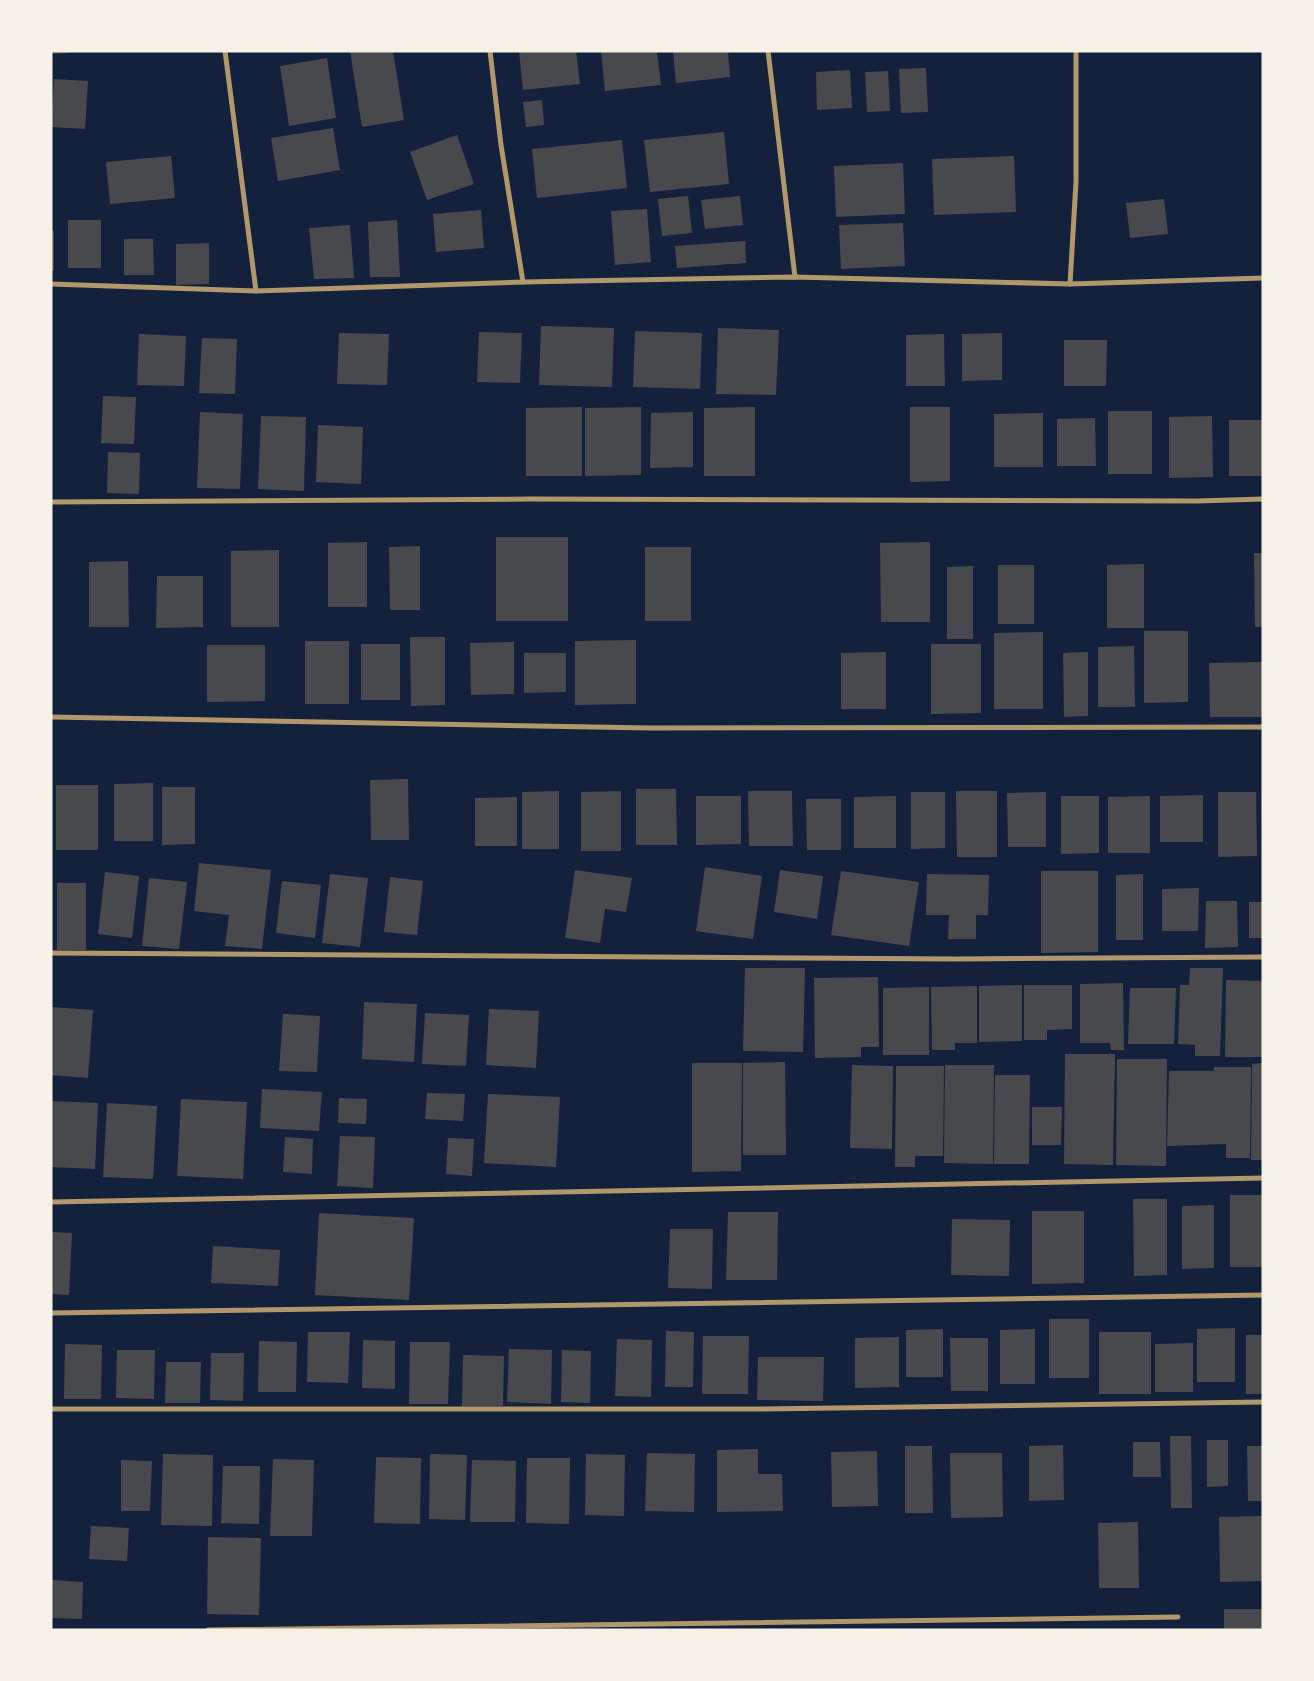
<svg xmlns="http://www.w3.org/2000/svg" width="1314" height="1681" font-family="'Roboto Condensed',sans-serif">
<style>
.building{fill:#48494c}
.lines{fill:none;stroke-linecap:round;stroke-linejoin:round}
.minor{stroke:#b1986c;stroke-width:5}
</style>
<rect width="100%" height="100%" fill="#14213d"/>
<!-- building -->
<g class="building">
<path d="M51,51h18v2l-18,1z"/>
<path d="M350,51h43l11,69 -42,7z"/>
<path d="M519,51h57l4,33 -57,6z"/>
<path d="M601,51h56l4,34 -56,6z"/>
<path d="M673,51h55l2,26 -54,6z"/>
<path d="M327,58l9,60 -47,8 -9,-60z"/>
<path d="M926,68l2,44 -27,1 -2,-44z"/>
<path d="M850,70l2,38 -35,2 -1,-38z"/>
<path d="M888,71l2,40 -23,1 -2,-40z"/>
<path d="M54,79l34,2 -3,48 -34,-2z"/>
<path d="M542,100l2,25 -18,2 -3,-25z"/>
<path d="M333,128l7,42 -62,11 -7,-43z"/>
<path d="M724,132l5,52 -79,8 -6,-52z"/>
<path d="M457,135l17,49 -47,16 -17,-48z"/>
<path d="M622,140l5,48 -90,10 -5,-49z"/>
<path d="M171,156l4,42 -65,6 -4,-42z"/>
<path d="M1014,156l2,56 -82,3 -2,-56z"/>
<path d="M903,163l2,51 -69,3 -2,-51z"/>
<path d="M688,196l4,37 -30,3 -4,-37z"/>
<path d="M740,196l3,29 -38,4 -4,-29z"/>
<path d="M1164,199l4,35 -38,4 -4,-35z"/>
<path d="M647,209l4,53 -36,3 -4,-54z"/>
<path d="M481,210l3,38 -48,4 -3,-38z"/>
<rect x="68" y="220" width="33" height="48"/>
<path d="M397,220l3,57h-30l-2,-55z"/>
<path d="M903,223l2,43 -64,3 -2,-44z"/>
<path d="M350,225l4,53 -40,1 -5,-51z"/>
<rect x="51" y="231" width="3" height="40"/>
<path d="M124,239h29l1,36h-30z"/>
<path d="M745,241l1,22 -69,5 -2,-22z"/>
<path d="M209,243v41l-33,1v-41z"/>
<path d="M541,326l73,2 -2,59 -73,-2z"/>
<path d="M718,328l61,2 -3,65 -60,-1z"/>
<path d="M635,331l67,2 -2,56 -67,-2z"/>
<path d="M479,332l43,1 -2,50 -43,-1z"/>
<path d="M339,333l50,1 -2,51 -50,-1z"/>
<path d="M1002,333v47l-40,1v-47z"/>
<path d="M139,334l47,2 -2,50 -47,-1z"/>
<path d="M944,334l1,52h-39v-51z"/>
<path d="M202,338l35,1 -2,55 -36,-1z"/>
<path d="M1064,340h43l-1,46h-42z"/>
<path d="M103,396l33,1 -2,47 -33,-1z"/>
<path d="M582,407v69h-56v-68z"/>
<path d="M641,407v68l-56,1v-68z"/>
<path d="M755,407v69h-51v-68z"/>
<path d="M910,407h40v74l-40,1z"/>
<rect x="1108" y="411" width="44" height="63"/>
<path d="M200,412l43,2 -3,75 -43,-1z"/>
<path d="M693,412v55l-43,1 1,-55z"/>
<path d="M1043,413v54h-49v-53z"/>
<path d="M261,416l45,1 -2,74 -46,-2z"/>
<path d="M1212,416l1,61 -44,1v-61z"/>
<path d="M1095,418l1,48h-39v-47z"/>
<rect x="1229" y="420" width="34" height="56"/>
<path d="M318,425l45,2 -2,57 -45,-2z"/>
<path d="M108,452l32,1 -1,41 -32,-1z"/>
<rect x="496" y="537" width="72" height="84"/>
<path d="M367,542v65h-39v-64z"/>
<path d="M930,542v80h-49l-1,-79z"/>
<path d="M420,546v64h-30l-1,-63z"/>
<rect x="645" y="547" width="46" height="74"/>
<path d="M279,550v77h-48v-76z"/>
<path d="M1254,553h9v74h-8z"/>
<path d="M128,561l1,66h-40v-65z"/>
<path d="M1144,564v64h-37v-63z"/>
<rect x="998" y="565" width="36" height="59"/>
<path d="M973,566v73h-26v-72z"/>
<path d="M157,576h46v51l-47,1z"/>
<path d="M1144,631h44v71l-44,1z"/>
<path d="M1043,632v77h-49v-76z"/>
<path d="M410,637h35v68l-34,1z"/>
<path d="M636,640v64l-61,1v-64z"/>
<rect x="305" y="641" width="44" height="63"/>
<path d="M514,642v52l-43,1 -1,-52z"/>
<rect x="361" y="644" width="39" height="56"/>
<path d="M931,644h50v69l-50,1z"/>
<path d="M207,645h58v56l-58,1z"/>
<path d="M1134,646l1,61h-37v-60z"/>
<path d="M886,652v57h-45v-56z"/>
<path d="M1088,652v64l-24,1 -1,-64z"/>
<path d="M524,653h42v39l-42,1z"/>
<path d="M1263,662v55h-53l-1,-54z"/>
<path d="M408,779l1,61h-38l-1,-60z"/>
<path d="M153,783v58h-39v-57z"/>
<rect x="56" y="785" width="42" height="65"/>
<path d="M162,787h33v57l-33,1z"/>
<path d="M636,789h40l1,56h-41z"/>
<path d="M559,791v58h-37v-57z"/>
<path d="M621,791v60h-40v-59z"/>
<path d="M748,791h44l1,55h-44z"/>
<path d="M956,791h41v66h-40z"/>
<path d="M911,792h34v56l-34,1z"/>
<path d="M1046,792v55h-38l-1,-54z"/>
<path d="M1218,792h38l1,64 -39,1z"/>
<path d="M1203,795v47h-43v-46z"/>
<path d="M696,796h45v48l-45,1z"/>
<path d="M896,796v52h-42v-51z"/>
<path d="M1061,796h38v57l-38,1z"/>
<path d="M1150,796v57h-42v-56z"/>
<path d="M517,797v49h-42v-48z"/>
<path d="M806,799h35v51h-34z"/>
<path d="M199,863l72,7 -9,79 -37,-3 4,-31 -35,-4z"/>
<path d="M705,867l57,9 -9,63 -57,-8z"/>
<path d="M575,870l57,8 -6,34 -21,-3 -5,34 -35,-5z"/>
<path d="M780,870l43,6 -6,43 -43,-7z"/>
<path d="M841,871l78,11 -10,64 -78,-11z"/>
<path d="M1041,871h57v81l-57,1z"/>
<path d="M105,872l34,4 -7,62 -34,-4z"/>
<path d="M330,874l38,4 -8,69 -38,-4z"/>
<path d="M927,874l62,1 -1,40h-12v24h-28l1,-24h-23z"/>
<path d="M1143,874v66h-27v-65z"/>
<path d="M390,877l33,4 -6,54 -33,-3z"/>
<path d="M149,878l38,4 -8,67 -37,-3z"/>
<path d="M282,881l39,4 -6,53 -39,-5z"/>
<rect x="57" y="883" width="29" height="67"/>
<path d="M1199,888l-1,43h-36v-42z"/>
<path d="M1206,901h31l1,46 -33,1z"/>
<rect x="1249" y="902" width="14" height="36"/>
<path d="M745,968h60l-2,84 -60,-1z"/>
<path d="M1190,968h33l-3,88h-25v-11l-17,-1 2,-59h9z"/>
<path d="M878,977l1,70h-18v10l-46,1 -1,-80z"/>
<path d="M1226,980l37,1v76h-38z"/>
<path d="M1123,983l1,67h-13l-1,-7h-30v-59z"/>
<path d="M1022,985v56l-43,1v-56z"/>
<path d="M1024,985h48v44l-25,1v10h-23z"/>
<path d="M977,986v57h-22v7h-23l-1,-63z"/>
<path d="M929,987v68h-46v-67z"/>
<path d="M1130,988h46l-2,56h-46z"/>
<path d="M364,1002l53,2 -3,58 -52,-3z"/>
<path d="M51,1007l42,3 -5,68 -37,-3z"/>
<path d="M489,1009l50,2 -3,57 -50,-3z"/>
<path d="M425,1013l44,2 -3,51 -44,-2z"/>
<path d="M283,1014l37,2 -3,56 -38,-1z"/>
<path d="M1065,1054h50l-2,111 -49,-1z"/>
<path d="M1117,1059h50l-1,107 -50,-1z"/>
<path d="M785,1062l1,93h-43v-92z"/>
<path d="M692,1063h50l-1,108 -49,1z"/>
<path d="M1263,1063v97h-12l1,-96z"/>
<path d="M852,1065l41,1 -1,83 -42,-1z"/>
<path d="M945,1065h49l-1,99 -49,-1z"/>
<path d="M896,1066h48l-1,90h-28v11h-20z"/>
<path d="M1214,1067h37l-1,91h-24v-14l-59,2 2,-75h45z"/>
<path d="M995,1075h35l-1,89h-35z"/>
<path d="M262,1089l60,3 -3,39 -59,-3z"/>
<path d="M427,1093l38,1 -2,27 -38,-2z"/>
<path d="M488,1094l72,3 -4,70 -72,-4z"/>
<path d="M339,1098l28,1 -1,25 -28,-1z"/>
<path d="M181,1099l66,3 -4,77 -66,-3z"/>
<path d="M51,1101l47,2 -3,66 -44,-2z"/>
<path d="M107,1103l50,3 -4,73 -50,-2z"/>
<path d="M1032,1107h30l-1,38h-29z"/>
<path d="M340,1136l35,1 -2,51 -36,-2z"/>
<path d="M285,1137l28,2 -1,35 -29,-2z"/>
<path d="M448,1138l26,1 -2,37 -26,-2z"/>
<rect x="1230" y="1195" width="33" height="72"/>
<path d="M1133,1199h34v76l-33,1z"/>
<path d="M1214,1205v63l-32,1v-63z"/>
<path d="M1032,1211h52v72l-52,1z"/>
<path d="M728,1212h50l-1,68h-51z"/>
<path d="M319,1213l95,5 -5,82 -94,-5z"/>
<path d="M952,1219l58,1 -1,56 -58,-1z"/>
<path d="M670,1229h43l-1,60 -44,-1z"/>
<path d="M51,1232l21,1 -3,62 -18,-1z"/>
<path d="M213,1246l67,4 -2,36 -67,-3z"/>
<rect x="1049" y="1319" width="40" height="59"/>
<path d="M1235,1328v54h-38v-53z"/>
<path d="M943,1329v48h-37v-47z"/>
<path d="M1035,1329v55h-35v-54z"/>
<path d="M666,1331l28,1 -1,55h-28z"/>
<path d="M308,1332h42l-2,51 -41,-1z"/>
<rect x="1099" y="1332" width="52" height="62"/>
<rect x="1246" y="1335" width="17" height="59"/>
<path d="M703,1336h46l-1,58h-46z"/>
<path d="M899,1337v50l-44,1v-50z"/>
<path d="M950,1338h38v53h-37z"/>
<path d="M617,1339l35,1 -1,57 -36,-1z"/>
<path d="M363,1340l32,1v48l-33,-1z"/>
<path d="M259,1341l38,1 -1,50h-38z"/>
<path d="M410,1342h40l-2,62h-39z"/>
<path d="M1193,1343v49h-38v-48z"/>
<path d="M65,1344l37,1 -1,54h-37z"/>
<path d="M509,1349l43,1 -1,54 -44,-2z"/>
<path d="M117,1350h38l-1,49 -38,-1z"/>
<path d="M562,1350l29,1 -1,52 -29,-1z"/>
<path d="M211,1353h33l-1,48 -33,-1z"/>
<path d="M463,1355l41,1 -1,50h-41z"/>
<path d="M758,1357h66l-1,44 -66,-1z"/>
<path d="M166,1362h35l-1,41h-35z"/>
<path d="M1170,1436h21l1,72h-21z"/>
<path d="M1207,1440h21v46l-21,1z"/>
<path d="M1133,1442h27l1,35h-28z"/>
<path d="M1063,1445l1,55 -35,1v-55z"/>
<path d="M905,1446h27l1,67h-28z"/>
<path d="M1247,1446h16v55h-15z"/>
<path d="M758,1449v25h24l1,37 -66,1v-62z"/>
<path d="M877,1451l1,55 -46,1 -1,-55z"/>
<path d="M647,1453l48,1 -1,58 -49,-1z"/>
<path d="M950,1453h52l1,64 -52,1z"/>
<path d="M163,1454l50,1 -1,71 -51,-1z"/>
<path d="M430,1454l37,1 -2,65 -36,-1z"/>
<path d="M586,1454l39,1 -1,61 -39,-1z"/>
<path d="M376,1457l45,1 -1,66 -46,-1z"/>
<path d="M527,1458h43l-1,66 -43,-1z"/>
<path d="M273,1459l41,1 -2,76h-42z"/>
<path d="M121,1460l31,1 -2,50h-29z"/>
<path d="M472,1460l44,1 -1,61h-45z"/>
<path d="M223,1466h37l-1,58 -38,-1z"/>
<path d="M1263,1516v65l-43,1 -1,-65z"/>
<path d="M1138,1522l1,66h-40l-1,-65z"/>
<path d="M91,1526l38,2 -2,33 -38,-2z"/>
<path d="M208,1537l53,1 -2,77 -52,-1z"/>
<path d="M52,1580l31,2 -1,37 -31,-1z"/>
<rect x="1224" y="1609" width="39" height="21"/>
</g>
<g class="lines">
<!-- minor -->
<g class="minor">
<path d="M225,51l31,240"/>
<path d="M490,51l11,94 22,137"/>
<path d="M768,51l27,226"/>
<path d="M51,284l205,7 267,-9 272,-5 275,7 193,-6"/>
<path d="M1070,284l6,-102v-131"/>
<path d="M51,502l479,-3 667,2 66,-2"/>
<path d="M51,717l600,11 612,-1"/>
<path d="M51,953l905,6 307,-2"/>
<path d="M51,1202l1212,-24"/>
<path d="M51,1313l1212,-18"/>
<path d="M51,1409h708l504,-7"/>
<path d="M208,1630l970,-13"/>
</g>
</g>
<!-- border -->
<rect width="1314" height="1681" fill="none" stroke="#f6f1e7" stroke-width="105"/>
</svg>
